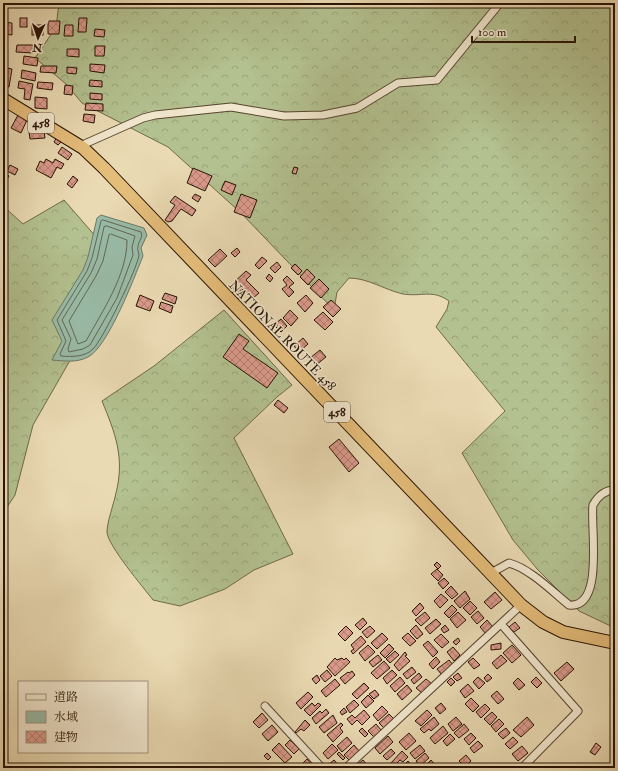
<svg xmlns="http://www.w3.org/2000/svg" width="618" height="771" font-family="'IM FELL Double Pica','Noto Serif JP',serif">
<style>
.forest{fill:url(#forest-crowns);stroke:#6e6a49}
.water{fill:#99bba7;stroke:#6c7865}
.lines{fill:none;stroke-linecap:round;stroke-linejoin:round}
.shore{stroke:#606755;stroke-width:1}
.building{fill:url(#building-cross-hatch);stroke:#281303}
.minor-casing{stroke:#58452f;stroke-width:9}
.trunk-casing{stroke:#281303;stroke-width:14}
.minor{stroke:#f1e7ce;stroke-width:7}
.trunk{stroke:#e5bd7a;stroke-width:12}
.labels{text-anchor:middle;stroke-width:3;stroke-linejoin:round;paint-order:stroke}
.shield{fill:#f1e7ce;stroke:#645340;stroke-width:1}
.shield-label{font-size:12px;font-weight:bold;fill:#281303}
.street-label{font-size:13px;fill:#281303;stroke:#f1e7ce}
</style>
<defs>
<pattern id="forest-crowns" width="20" height="18" patternUnits="userSpaceOnUse"><rect width="20" height="18" fill="#b3c08f"/><path d="M2 6a3 3 0 1 1 6 0M12 15a3 3 0 1 1 6 0" fill="none" stroke="#9aa47a"/></pattern>
<pattern id="building-cross-hatch" width="8" height="8" patternUnits="userSpaceOnUse"><rect width="8" height="8" fill="#db9b8c"/><path d="M0 0l8 8M0 8l8-8" fill="none" stroke="#b27d70"/></pattern>
</defs>
<rect width="100%" height="100%" fill="#eadab3"/>
<filter id="stains"><feTurbulence type="fractalNoise" baseFrequency=".005" numOctaves="4"/><feColorMatrix values="0 0 0 0 .2 0 0 0 0 .09 0 0 0 0 .02 0 0 0 .5 -.17"/></filter>
<radialGradient id="worn" r=".72"><stop offset=".6" stop-color="#630" stop-opacity="0"/><stop offset="1" stop-color="#630" stop-opacity=".3"/></radialGradient>
<!-- forest -->
<g class="forest">
<path d="M59,3h556v625l-36,-17 -41,-41 -25,-30 -51,-87 43,-42 -69,-84 11,-18 2,-8c-17,-12 -27,-4 -46,-7 -18,-4 -35,-16 -54,-16l-12,14 -3,18 -93,-97 -73,-66 -86,-44 -16,-19 -31,-26 21,-31z"/>
<path d="M64,200l59,68 -90,157 -18,70 -12,18v-307l20,18z"/>
<path d="M224,310l68,75 -15,12 -43,41 59,116 -39,16 -29,19 -45,17 -27,-6c-10,-13 -45,-54 -46,-68 0,-10 7,-29 9,-39 9,-36 -1,-60 -14,-92l52,-35z"/>
</g>
<!-- water -->
<path class="water" d="M101,215l43,13 3,7 -6,13 2,8c-9,22 -35,91 -55,101 -11,6 -25,4 -36,3l10,-19 -10,-21 31,-50 5,-13 9,-39z"/>
<g class="lines">
<!-- shore -->
<g class="shore">
<path d="M103,220l38,12c2,5 -2,9 -3,14 -1,4 1,6 1,9 -1,12 -37,86 -46,94 -8,8 -21,8 -32,7l-1,-2 6,-13 -9,-21 30,-49 5,-13 9,-37z"/>
<path d="M107,226l28,10 -3,11 1,8 -16,43 -27,47 -7,4 -14,3 -1,-3 3,-10 -9,-19 29,-47 6,-14 7,-32z"/>
<path d="M111,234l16,6c0,35 -24,70 -41,101l-8,3 -9,-23 27,-45 7,-15 6,-26z"/>
</g>
</g>
<!-- building -->
<g class="building">
<rect x="20" y="18" width="7" height="9"/>
<path d="M79,18h8l-1,14h-8z"/>
<path d="M48,21h12l-1,13h-11z"/>
<path d="M3,22l9,1v12l-9,-1z"/>
<rect x="32" y="25" width="11" height="10"/>
<path d="M65,25h8v11h-9z"/>
<path d="M95,29l10,1 -1,7 -10,-1z"/>
<path d="M17,45h16v8l-17,-1z"/>
<path d="M95,46h10l-1,10h-9z"/>
<path d="M67,49h12v8l-12,-1z"/>
<path d="M24,56l14,2 -1,8 -14,-2z"/>
<path d="M90,64l15,1 -1,8 -14,-2z"/>
<path d="M41,66h16l-1,7 -16,-1z"/>
<path d="M67,67l10,1 -1,6 -9,-1z"/>
<path d="M7,68l5,1 -3,18 -5,-1z"/>
<path d="M22,70l14,3 -1,8 -14,-3z"/>
<path d="M90,80l12,1v6l-13,-1z"/>
<path d="M19,81l14,3 -3,16 -6,-1 1,-10 -7,-1z"/>
<path d="M38,82l15,1 -1,7 -15,-2z"/>
<path d="M65,85l8,1 -1,9 -8,-1z"/>
<path d="M90,93l12,1v6l-12,-1z"/>
<path d="M35,97l12,1v11l-12,-1z"/>
<path d="M86,103l17,1v7l-18,-1z"/>
<path d="M84,114l11,1 -1,8 -11,-2z"/>
<path d="M18,115l9,5 -6,13 -10,-5z"/>
<path d="M44,131l1,7 -15,1 -1,-7z"/>
<path d="M57,137l5,4 -4,4 -4,-3z"/>
<path d="M62,147l10,7 -4,6 -10,-7z"/>
<path d="M46,159l7,4 2,-4 9,5 -3,5 -4,-2 -6,11 -15,-8 4,-9 4,2z"/>
<path d="M10,165l8,4 -3,6 -8,-4z"/>
<path d="M294,167l4,1 -2,6 -4,-1z"/>
<path d="M193,168l19,8 -7,15 -18,-8z"/>
<path d="M3,172l6,4 -5,8 -1,-1z"/>
<path d="M73,176l5,4 -6,8 -5,-4z"/>
<path d="M225,181l11,4 -4,10 -11,-5z"/>
<path d="M195,194l6,3 -3,5 -6,-4z"/>
<path d="M241,194l16,6 -7,18 -16,-6z"/>
<path d="M175,196l21,14 -4,6 -11,-7 -9,12 -4,1 -3,-2 10,-15 -5,-3z"/>
<path d="M237,248l3,4 -5,5 -4,-4z"/>
<path d="M220,249l7,7 -12,11 -7,-7z"/>
<path d="M262,257l5,4 -8,8 -4,-4z"/>
<path d="M277,262l4,5 -6,6 -5,-5z"/>
<path d="M295,264l7,7 -4,4 -7,-7z"/>
<path d="M307,269l8,8 -7,8 -8,-8z"/>
<path d="M246,271l5,4 -5,5 13,13 -7,6 -12,-12 -2,1 6,5 -6,6 -6,-6 3,-3 -5,-4z"/>
<path d="M269,274l4,4 -3,4 -4,-4z"/>
<path d="M287,276l7,7 -5,4 5,5 -5,5 -7,-8 5,-4 -4,-5z"/>
<path d="M319,279l10,10 -8,9 -11,-10z"/>
<path d="M165,293l12,4 -2,7 -13,-5z"/>
<path d="M140,295l14,6 -4,10 -14,-5z"/>
<path d="M306,295l7,8 -8,9 -8,-9z"/>
<path d="M331,300l10,9 -8,8 -10,-10z"/>
<path d="M161,302l12,4 -2,7 -12,-5z"/>
<path d="M290,310l8,8 -7,8 -8,-8z"/>
<path d="M323,312l10,10 -8,8 -11,-10z"/>
<path d="M281,319l6,7 -6,6 -7,-7z"/>
<path d="M239,334l10,7 -6,8 35,24 -11,15 -44,-31z"/>
<path d="M303,338l5,6 -9,8 -5,-6z"/>
<path d="M320,350l6,7 -10,8 -6,-7z"/>
<path d="M278,400l10,8 -4,5 -10,-8z"/>
<path d="M339,439l20,24 -10,9 -20,-25z"/>
<path d="M437,562l4,4 -3,3 -4,-4z"/>
<path d="M437,569l6,6 -5,6 -7,-7z"/>
<path d="M444,578l5,5 -6,6 -5,-6z"/>
<path d="M451,586l7,8 -6,5 -7,-7z"/>
<path d="M465,591l5,8 -10,9 -6,-7z"/>
<path d="M495,592l7,8 -11,9 -7,-7z"/>
<path d="M441,594l7,6 -8,8 -6,-7z"/>
<path d="M470,601l7,7 -7,7 -7,-7z"/>
<path d="M420,603l4,5 -8,8 -4,-5z"/>
<path d="M452,605l5,5 -8,8 -5,-5z"/>
<path d="M478,611l6,7 -7,6 -6,-7z"/>
<path d="M425,612l5,6 -9,8 -6,-6z"/>
<path d="M458,612l8,8 -9,8 -7,-9z"/>
<path d="M363,618l4,5 -7,7 -5,-5z"/>
<path d="M436,619l5,5 -11,10 -5,-6z"/>
<path d="M487,620l6,7 -7,7 -6,-7z"/>
<path d="M515,622l5,6 -6,4 -5,-5z"/>
<path d="M416,625l7,9 -6,5 -7,-8z"/>
<path d="M445,625l4,5 -5,3 -3,-4z"/>
<path d="M346,626l7,7 -8,8 -7,-7z"/>
<path d="M370,626l5,5 -8,7 -5,-6z"/>
<path d="M382,633l6,6 -11,10 -6,-6z"/>
<path d="M408,633l8,8 -6,5 -8,-8z"/>
<path d="M441,634l8,8 -7,6 -8,-8z"/>
<path d="M361,636l5,6 -13,12 -2,-3 3,-2 -3,-4z"/>
<path d="M458,638l2,3 -4,4 -3,-3z"/>
<path d="M428,641l10,11 -5,5 -10,-12z"/>
<path d="M501,643v6l-10,1v-5z"/>
<path d="M389,644l5,5 -9,9 -5,-5z"/>
<path d="M368,645l7,7 -10,9 -6,-8z"/>
<path d="M512,645l9,10 -9,8 -9,-10z"/>
<path d="M453,647l7,8 -6,6 -7,-9z"/>
<path d="M395,651l4,4 -9,8 -4,-4z"/>
<path d="M405,652l2,3 -2,1 5,5 -11,10 -5,-6z"/>
<path d="M378,655l4,5 -9,7 -4,-5z"/>
<path d="M501,655l6,6 -10,8 -5,-6z"/>
<path d="M436,657l4,5 -7,7 -4,-5z"/>
<path d="M335,658l2,2 5,-2 2,2 2,-2 4,4 -15,14 -8,-9z"/>
<path d="M473,658l7,7 -6,4 -6,-7z"/>
<path d="M449,660l4,5 -11,10 -5,-6z"/>
<path d="M384,661l6,7 -13,11 -6,-6z"/>
<path d="M567,662l7,7 -13,12 -7,-8z"/>
<path d="M412,667l4,5 -9,7 -4,-5z"/>
<path d="M327,670l5,6 -7,6 -5,-6z"/>
<path d="M392,670l5,5 -10,9 -4,-6z"/>
<path d="M352,671l3,4 -10,9 -5,-6 8,-6 1,1z"/>
<path d="M419,673l3,4 -8,7 -3,-4z"/>
<path d="M458,673l4,5 -5,3 -4,-4z"/>
<path d="M488,674l4,4 -5,4 -3,-4z"/>
<path d="M317,675l3,5 -4,4 -4,-5z"/>
<path d="M400,677l5,6 -10,9 -5,-6z"/>
<path d="M478,677l7,6 -6,6 -6,-7z"/>
<path d="M536,677l6,6 -5,5 -6,-6z"/>
<path d="M451,678l4,4 -4,4 -4,-4z"/>
<path d="M518,678l7,7 -6,5 -6,-7z"/>
<path d="M335,679l5,6 -14,12 -5,-6z"/>
<path d="M426,679l6,5 -10,9 -6,-5z"/>
<path d="M364,683l5,5 -12,11 -5,-5z"/>
<path d="M468,684l6,7 -9,7 -5,-7z"/>
<path d="M407,685l5,6 -10,9 -5,-6z"/>
<path d="M375,690l4,5 -5,4 -5,-5z"/>
<path d="M497,691l7,8 -6,5 -7,-8z"/>
<path d="M308,692l5,5 -12,12 -5,-6z"/>
<path d="M368,695l6,6 -8,7 -5,-6z"/>
<path d="M471,698l8,8 -6,6 -8,-8z"/>
<path d="M354,700l5,5 -9,8 -4,-6z"/>
<path d="M312,703l3,3 3,-3 3,2 -11,11 -6,-6z"/>
<path d="M441,703l5,6 -6,5 -5,-6z"/>
<path d="M485,704l5,5 -9,9 -5,-6z"/>
<path d="M382,706l6,6 -10,9 -5,-6z"/>
<path d="M344,708l3,4 -5,3 -2,-3z"/>
<path d="M326,709l3,4 -13,11 -4,-6 8,-7 2,2z"/>
<path d="M364,710l6,7 -8,8 -5,-5 -5,5 -5,-6 5,-4 3,3z"/>
<path d="M427,710l5,5 -11,11 -6,-5z"/>
<path d="M492,712l5,5 -7,8 -6,-6z"/>
<path d="M262,713l6,7 -9,8 -6,-6z"/>
<path d="M389,714l5,5 -10,9 -5,-5z"/>
<path d="M333,715l4,8 -13,10 -5,-6z"/>
<path d="M434,717l5,7 -8,7 -2,-2 -5,4 -4,-4z"/>
<path d="M456,717l6,7 -9,7 -5,-7z"/>
<path d="M527,717l7,8 -13,12 -8,-7z"/>
<path d="M499,719l5,5 -8,8 -5,-6z"/>
<path d="M305,720l5,5 -6,6 -3,-2 -5,4 -1,-1z"/>
<path d="M341,723l2,2 -3,3 3,4 -10,10 -6,-7z"/>
<path d="M376,724l5,6 -7,7 -6,-6z"/>
<path d="M464,724l5,6 -10,8 -5,-5z"/>
<path d="M272,725l6,7 -10,9 -6,-7z"/>
<path d="M443,726l5,7 -13,11 -5,-6z"/>
<path d="M362,728l6,6 -3,3 -6,-6z"/>
<path d="M506,728l4,5 -7,6 -5,-5z"/>
<path d="M409,733l7,8 -10,9 -7,-8z"/>
<path d="M471,733l5,5 -7,7 -5,-6z"/>
<path d="M450,734l5,5 -8,7 -4,-5z"/>
<path d="M388,736l5,6 -13,12 -5,-6z"/>
<path d="M347,737l5,6 -10,9 -5,-6z"/>
<path d="M513,737l5,5 -8,7 -5,-5z"/>
<path d="M290,740l9,9 -5,5 -9,-9z"/>
<path d="M478,741l5,5 -9,7 -4,-5z"/>
<path d="M279,743l13,14 -7,6 -13,-13z"/>
<path d="M596,743l5,4 -6,8 -5,-3z"/>
<path d="M332,744l6,6 -10,9 -5,-6z"/>
<path d="M354,745l5,6 -10,9 -5,-5z"/>
<path d="M420,745l5,6 -10,8 -5,-6z"/>
<path d="M522,746l6,7 -10,8 -6,-7z"/>
<path d="M391,749l4,4 -8,7 -4,-4z"/>
<path d="M402,751l6,6 -5,5 -3,-2 -6,6 -3,-3z"/>
<path d="M339,752l6,6 -2,2 -6,-6z"/>
<path d="M267,753l4,4 -3,3 -4,-4z"/>
<path d="M425,753l4,5 -9,8 -4,-5z"/>
<path d="M466,755l5,6 -8,7h-5l-1,-1 4,-4 -2,-2z"/>
<path d="M307,759l5,6 -4,3h-10z"/>
<path d="M334,760l7,8h-11l-2,-3z"/>
<path d="M363,760l4,5 -4,3h-4l-2,-3z"/>
<path d="M431,760l4,5 -3,3h-9z"/>
<path d="M408,761l5,6 -12,1z"/>
<path d="M475,763l4,5h-10z"/>
</g>
<g class="lines">
<defs>
<g id="minor">
<path d="M80,146l63,-28 12,-3 76,-8 53,9 39,-1 34,-7 41,-25 39,-3 63,-77"/>
<path d="M491,573l18,-10c20,5 44,29 60,42 36,4 21,-78 24,-100 5,-9 12,-15 22,-15"/>
<path d="M501,624l77,87 -56,57"/>
<path d="M265,706l57,62"/>
<path d="M346,768l175,-163"/>
</g>
<path id="trunk" d="M3,99l80,49 21,20 417,437 22,17 20,10 52,11"/>
</defs>
<!-- minor casing -->
<use href="#minor" class="minor-casing"/>
<!-- trunk casing -->
<use href="#trunk" class="trunk-casing"/>
<!-- minor -->
<use href="#minor" class="minor"/>
<!-- trunk -->
<use href="#trunk" class="trunk"/>
</g>
<g class="labels">
<!-- shield labels -->
<g class="shield">
<rect x="28" y="113" width="26" height="20" rx="3"/>
<rect x="324" y="402" width="26" height="20" rx="3"/>
</g>
<g class="shield-label">
<text x="41" y="127">458</text>
<text x="337" y="416">458</text>
</g>
<!-- street labels -->
<g class="street-label">
<text transform="translate(283 335) rotate(46)" y="5">NATIONAL ROUTE 458</text>
</g>
</g>
<!-- margin -->
<rect width="618" height="771" fill="none" stroke="#eadab3" stroke-width="16"/>
<rect x="4" y="4" width="610" height="763" fill="none" stroke="#281303" stroke-width="2"/>
<rect x="8" y="8" width="602" height="755" fill="none" stroke="#281303"/>
<!-- legend -->
<rect x="18" y="681" width="130" height="72" fill="#f1e7ce" stroke="#a1927d"/>
<rect x="26" y="694" width="20" height="6" fill="#f1e7ce" stroke="#a1927d"/>
<text x="54" y="701" font-size="12" fill="#281303">道路</text>
<rect x="26" y="711" width="20" height="12" fill="#99bba7" stroke="#a1927d"/>
<text x="54" y="721" font-size="12" fill="#281303">水域</text>
<rect x="26" y="731" width="20" height="12" fill="url(#building-cross-hatch)" stroke="#a1927d"/>
<text x="54" y="741" font-size="12" fill="#281303">建物</text>
<!-- north arrow -->
<g transform="translate(38 38) rotate(183)" stroke="#f1e7ce" stroke-width="3" paint-order="stroke">
<path d="M0-3L7 15L0 10L-7 15Z" fill="#281303"/>
<text y="-6" font-size="11" font-weight="bold" text-anchor="middle" fill="#281303">N</text>
</g>
<!-- scale -->
<path d="M472 36v6h103v-6" fill="none" stroke="#281303" stroke-width="2"/>
<text x="478" y="36" font-size="12" fill="#281303" stroke="#f1e7ce" stroke-width="3" paint-order="stroke">100 m</text>
<rect width="100%" height="100%" filter="url(#stains)"/>
<rect width="100%" height="100%" fill="url(#worn)"/>
</svg>
